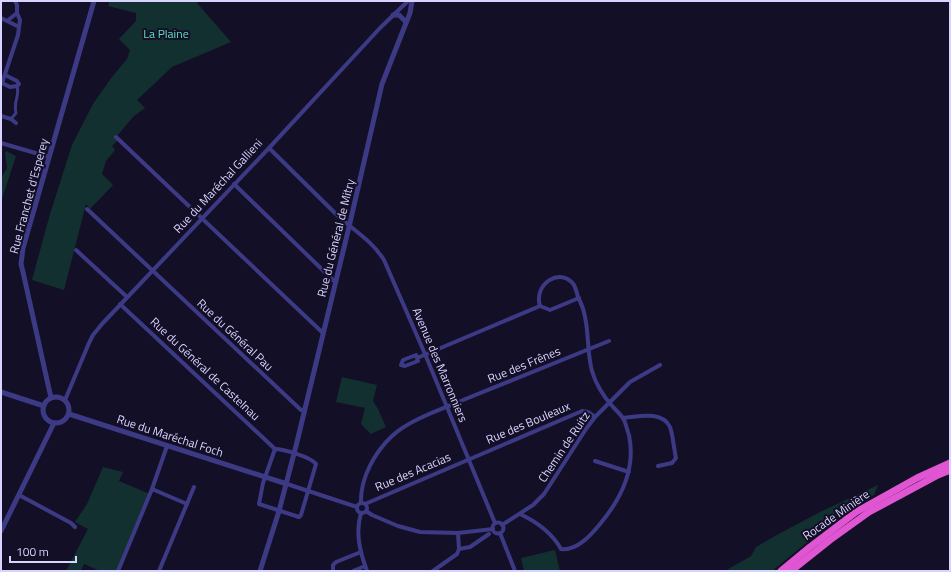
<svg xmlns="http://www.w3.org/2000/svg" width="951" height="572" font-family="'Titillium Web',sans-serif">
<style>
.green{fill:#12302f}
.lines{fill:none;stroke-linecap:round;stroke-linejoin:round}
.pedestrian{stroke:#3d3a85;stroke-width:3}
.minor{stroke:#3d3a85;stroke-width:4}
.tertiary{stroke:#3d3a85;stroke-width:5}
.trunk{stroke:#e055d1;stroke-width:7}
.labels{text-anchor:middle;stroke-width:4;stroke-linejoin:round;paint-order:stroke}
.park-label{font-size:12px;fill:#5fe0c0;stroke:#130f26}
.street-label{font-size:12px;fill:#d9d4ff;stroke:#130f26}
</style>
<rect width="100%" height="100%" fill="#130f26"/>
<!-- green -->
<g class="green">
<path d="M110,1h88l-1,2 34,39 -59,25 -35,33 8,8 -11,8 -18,21 2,3 -6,6 3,4 -9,11 -4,13 11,11 -23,24 -4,-5 -22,86 -32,-10 18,-66 22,-69 21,-41 19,-27 15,-18 3,-9 -11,-11 17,-18v-8l-28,-7z"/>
<path d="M6,151l10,5 -15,46v-24l6,-10 -2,-14z"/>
<path d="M342,377l35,8 -4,16 5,8 8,18 -15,7 -10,-10 4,-16 -29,-6z"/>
<path d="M103,467l20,5 -4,9 31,13 -32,77h-18l-16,-7 -3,7h-15l22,-42 -13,-7 12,-18z"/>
<path d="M878,485l-4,10 -31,18 -71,58h-47l26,-15 5,-9 17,-10 47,-25z"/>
<path d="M555,550l5,21h-36l-3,-13z"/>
</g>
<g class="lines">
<!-- pedestrian -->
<path class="pedestrian" d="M11,119l5,-6c-3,-12 4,-16 1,-27"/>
<!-- minor -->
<g class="minor">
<path d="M1,18l18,9"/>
<path d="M7,21l10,-8"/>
<path d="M1,83h1l16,-48 2,-15 -3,-7v-8l-2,-4"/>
<path d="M2,83l8,4 7,-1 2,-2 -2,-3 -12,-6"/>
<path d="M1,116l10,3 5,4"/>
<path d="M116,137l207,196"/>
<path d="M1,143l48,14"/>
<path d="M269,148l70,69c16,14 33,24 45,43l41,94 70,169"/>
<path d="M234,184l101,98"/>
<path d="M87,209l214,201 4,1"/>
<path d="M76,250l51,47"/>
<path d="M120,304l155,145"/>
<path d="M417,358l1,3 -13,5 -4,-1 2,-5 13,-5 1,3 123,-52"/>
<path d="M65,400l24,-57 4,-8 9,-11 167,-176 111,-120 28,-27"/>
<path d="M623,418c14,-1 39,-8 47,9 3,8 4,23 6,31l-4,5 -14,3"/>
<path d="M275,449c8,0 36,8 41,15l-15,51 -2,2 -40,-13 4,-21z"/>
<path d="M595,461l34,11"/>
<path d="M287,484l70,23"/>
<path d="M152,489l35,15"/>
<path d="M19,495l52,28 4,4"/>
<circle cx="362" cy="508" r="5"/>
<path d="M361,503c-1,-25 14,-51 31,-67 18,-17 53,-28 76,-38 47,-19 94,-38 141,-57"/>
<path d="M365,504l217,-93 6,1 7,5"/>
<path d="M366,511l6,4 26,11 22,6 38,1 35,-4"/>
<path d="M361,513c-6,20 -1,39 6,58"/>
<path d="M520,514c17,8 32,19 41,35 16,2 30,-14 39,-25 21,-25 36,-56 29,-89 -2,-5 -3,-12 -6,-17 -3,-4 -7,-8 -10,-11 -10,-11 -17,-22 -21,-36 -5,-18 -3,-37 -7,-54 -1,-7 -4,-14 -7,-20 -1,-4 -2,-8 -4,-12 -13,-19 -41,-1 -34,21l10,4 29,-12"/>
<circle cx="498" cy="528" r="5.5"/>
<path d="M502,525l31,-20 11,-11 42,-65 9,-12 35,-35 30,-17"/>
<path d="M500,533l15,38"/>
<path d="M459,549l11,-2 19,-13"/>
<path d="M118,571l34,-82 15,-43"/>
<path d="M159,571l35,-84"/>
<path d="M333,571v-6l3,-3 25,-10"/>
<path d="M353,571l12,-5"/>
<path d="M433,571l24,-17 2,-5 -1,-16"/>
</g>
<!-- tertiary -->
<g class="tertiary">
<path d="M393,15h6l7,7"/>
<path d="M1,392l43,14"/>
<circle cx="56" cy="410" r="13"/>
<path d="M51,398l-28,-126 -2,-8 2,-16 71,-247"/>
<path d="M69,414l218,70"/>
<path d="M1,531l53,-108"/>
<path d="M260,571l19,-60 17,-65 53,-219 33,-143 28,-71 2,-12"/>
</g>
<!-- trunk -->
<g class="trunk">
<path d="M781,571l29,-24 46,-35 61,-34 33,-15"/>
<path d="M791,571l39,-31 39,-28 69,-37 12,-5"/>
</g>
</g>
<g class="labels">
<!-- park labels -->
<g class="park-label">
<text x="166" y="38">La Plaine</text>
</g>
<!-- street labels -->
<g class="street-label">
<text transform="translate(218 186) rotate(-47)" y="4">Rue du Maréchal Gallieni</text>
<text transform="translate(29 196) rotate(-75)" y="4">Rue Franchet d'Esperey</text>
<text transform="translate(336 238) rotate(-76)" y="4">Rue du Général de Mitry</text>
<text transform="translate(235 335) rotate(43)" y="4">Rue du Général Pau</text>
<text transform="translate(440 365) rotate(67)" y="4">Avenue des Marronniers</text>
<text transform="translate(524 365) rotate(-22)" y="4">Rue des Frênes</text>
<text transform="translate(205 369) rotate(43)" y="4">Rue du Général de Castelnau</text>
<text transform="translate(528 423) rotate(-23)" y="4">Rue des Bouleaux</text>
<text transform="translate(170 436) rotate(18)" y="4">Rue du Maréchal Foch</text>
<text transform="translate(564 447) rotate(-56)" y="4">Chemin de Ruitz</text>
<text transform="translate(413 472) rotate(-23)" y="4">Rue des Acacias</text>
<text transform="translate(836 515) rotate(-35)" y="4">Rocade Minière</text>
</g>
</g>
<!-- border -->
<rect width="951" height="572" fill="none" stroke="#d9d4ff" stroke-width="4"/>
<!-- scale -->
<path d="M10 556v6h66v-6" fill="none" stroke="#d9d4ff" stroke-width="2"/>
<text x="16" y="556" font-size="12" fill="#d9d4ff" stroke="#130f26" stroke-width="3" paint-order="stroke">100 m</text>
</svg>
